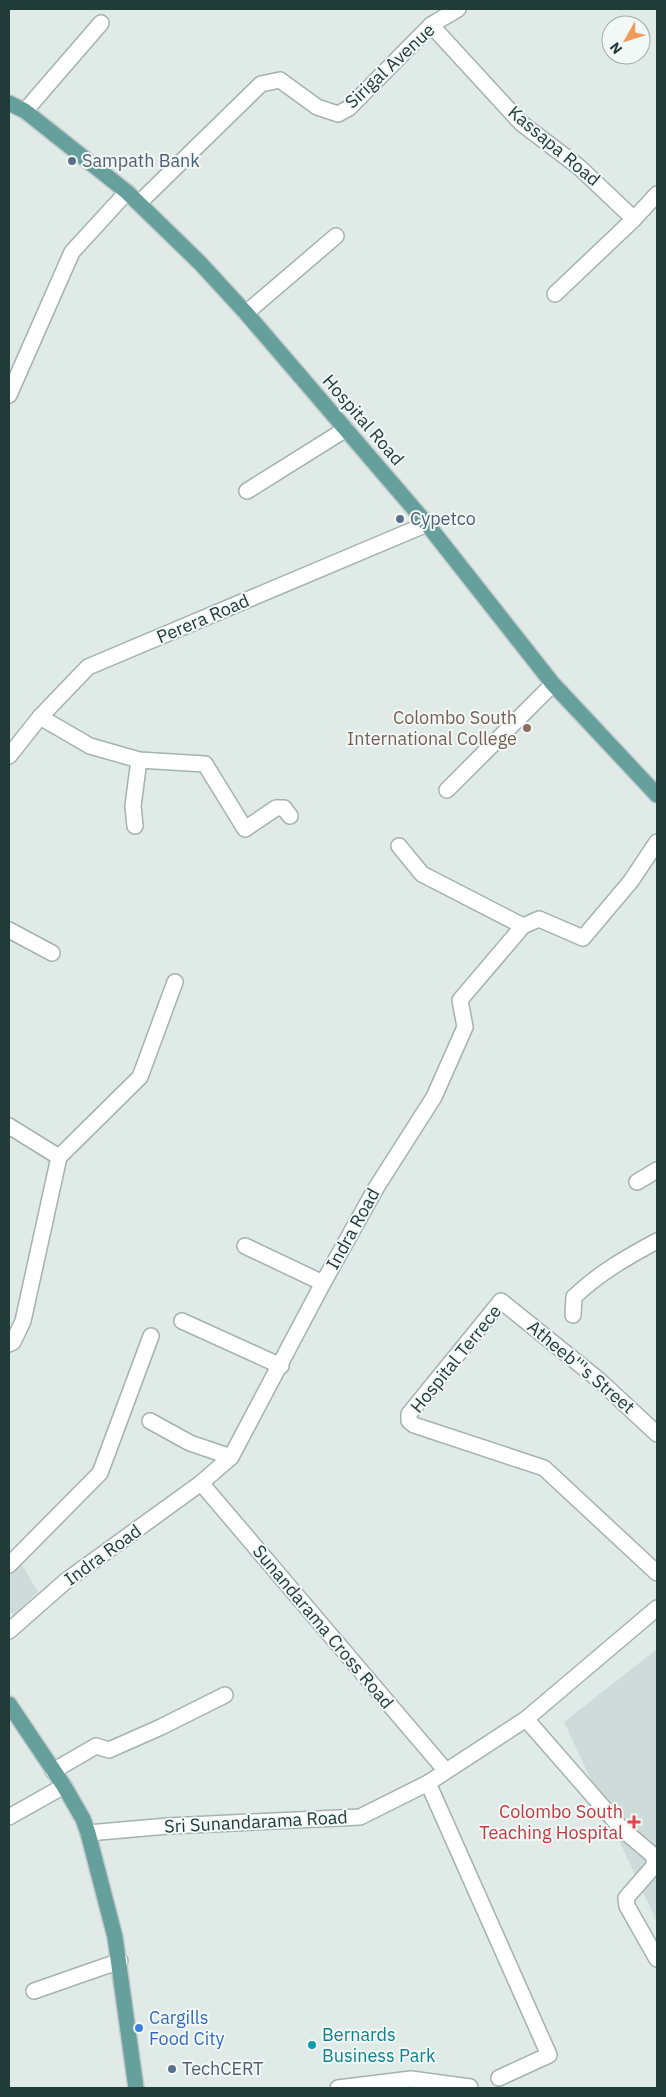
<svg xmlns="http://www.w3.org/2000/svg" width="666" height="2097" font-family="'IBM Plex Sans',sans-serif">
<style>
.built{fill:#cfdbd8}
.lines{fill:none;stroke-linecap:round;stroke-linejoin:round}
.minor-casing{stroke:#a3b3b0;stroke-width:18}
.major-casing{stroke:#c1c8c8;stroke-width:18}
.minor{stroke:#fff;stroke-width:15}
.major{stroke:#65a09c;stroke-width:15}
.service-dot{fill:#5c6f8a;stroke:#f1f8f5;stroke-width:2}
.education-dot{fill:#8d6e63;stroke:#f1f8f5;stroke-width:2}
.health-dot{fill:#e0444e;stroke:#f1f8f5;stroke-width:2}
.shop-dot{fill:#3f7fe0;stroke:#f1f8f5;stroke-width:2}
.culture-dot{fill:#0f9aa8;stroke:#f1f8f5;stroke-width:2}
.labels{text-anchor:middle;stroke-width:4;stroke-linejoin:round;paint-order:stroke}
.street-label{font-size:18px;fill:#213b39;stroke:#f1f8f5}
.service-label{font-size:18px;fill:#4e5e75;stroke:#f1f8f5;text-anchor:start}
.education-label{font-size:18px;fill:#785e54;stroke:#f1f8f5;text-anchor:end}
.health-label{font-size:18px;fill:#be3a42;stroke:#f1f8f5;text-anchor:end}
.shop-label{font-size:18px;fill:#366cbe;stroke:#f1f8f5;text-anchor:start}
.culture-label{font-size:18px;fill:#0d838f;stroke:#f1f8f5;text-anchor:start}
</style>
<rect width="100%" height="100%" fill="#e0ebe8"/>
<!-- built -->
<g class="built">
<path d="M21,1563l17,29 -24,24 -5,-6v-38z"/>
<path d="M657,1649v273l-93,-200z"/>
</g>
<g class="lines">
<defs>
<g id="minor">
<path d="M431,25l90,98 58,44 55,52 23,-25"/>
<path d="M25,111l76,-88"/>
<path d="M139,203l122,-119 19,-4 37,27 21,7 11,-6 82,-83 27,-16"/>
<path d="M555,294l79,-75"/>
<path d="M246,313l90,-77"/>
<path d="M9,395l63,-143 55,-60"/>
<path d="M247,491l99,-62"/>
<path d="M40,717l50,29 49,14 66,4 40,65 31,-21h8l6,8"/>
<path d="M9,756l31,-39 48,-50 339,-143"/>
<path d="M447,790l106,-106"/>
<path d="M135,826l-2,-20 6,-46"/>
<path d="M399,846l23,28 101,52"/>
<path d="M9,930l43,23"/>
<path d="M9,1126l50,31"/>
<path d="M637,1182l20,-12"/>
<path d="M245,1246l78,37"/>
<path d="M573,1315l1,-18c25,-24 53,-40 83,-56"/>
<path d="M182,1321l99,45"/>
<path d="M9,1344l4,-2 10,-21 36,-164 81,-80 35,-95"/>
<path d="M150,1421l40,22 41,14"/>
<path d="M657,1434l-58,-54 -98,-79 -92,113v7l5,4 130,43 113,105"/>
<path d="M201,1483l245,288"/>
<path d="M9,1565l91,-92 51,-137"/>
<path d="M9,1631l58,-51 134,-97 30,-26 92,-174 53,-95 58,-91 31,-70 -5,-27 63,-74 16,-7 44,19 48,-57 26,-39"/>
<path d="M526,1719l96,110 32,27v10l-28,32 1,8 30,53"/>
<path d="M53,1771l43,-25 13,4 52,-23 64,-32"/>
<path d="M428,1783l121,272 -50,23"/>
<path d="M9,1817l55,-31"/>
<path d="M88,1833l80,-7 192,-9 68,-34 98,-64 131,-111"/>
<path d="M34,1991l86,-30"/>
<path d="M338,2088l73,-9 59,8"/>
</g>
<g id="major">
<path d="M9,103l16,8 102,81 73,71 46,50 181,211 126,160 104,111"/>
<path d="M9,1704l55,82 19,33 5,14 27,104 21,151"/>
</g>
</defs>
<!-- minor casing -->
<use href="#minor" class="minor-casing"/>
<!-- major casing -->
<use href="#major" class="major-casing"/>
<!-- minor -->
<use href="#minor" class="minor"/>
<!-- major -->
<use href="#major" class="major"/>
</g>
<!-- markers -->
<g class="service-dot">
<circle cx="72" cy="161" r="5"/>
<circle cx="400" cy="519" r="5"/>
<circle cx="172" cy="2069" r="5"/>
</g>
<circle class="education-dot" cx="527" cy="728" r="5"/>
<path class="health-dot" d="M631.5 1814.5h5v5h5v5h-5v5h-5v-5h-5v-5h5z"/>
<circle class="shop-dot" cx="139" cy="2028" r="5"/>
<circle class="culture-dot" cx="312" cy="2045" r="5"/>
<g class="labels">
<!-- street labels -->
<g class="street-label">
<text transform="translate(390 66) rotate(-43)" y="6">Sirigal Avenue</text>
<text transform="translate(554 146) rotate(40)" y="6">Kassapa Road</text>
<text transform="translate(363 420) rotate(49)" y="6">Hospital Road</text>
<text transform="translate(203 619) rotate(-23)" y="6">Perera Road</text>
<text transform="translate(353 1229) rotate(-61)" y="6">Indra Road</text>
<text transform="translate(456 1359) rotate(-51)" y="6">Hospital Terrece</text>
<text transform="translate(581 1367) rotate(40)" y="6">Atheeb'''s Street</text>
<text transform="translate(103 1555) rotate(-36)" y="6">Indra Road</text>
<text transform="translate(323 1627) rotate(50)" y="6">Sunandarama Cross Road</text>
<text transform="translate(256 1822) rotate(-3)" y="6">Sri Sunandarama Road</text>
</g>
<!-- service labels -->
<g class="service-label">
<text x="82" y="167">Sampath Bank</text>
<text x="410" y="525">Cypetco</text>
<text x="182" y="2075">TechCERT</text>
</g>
<!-- education labels -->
<g class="education-label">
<text x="517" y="724">Colombo South<tspan x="517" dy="21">International College</tspan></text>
</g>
<!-- health labels -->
<g class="health-label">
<text x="623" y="1818">Colombo South<tspan x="623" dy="21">Teaching Hospital</tspan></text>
</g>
<!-- shop labels -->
<g class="shop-label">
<text x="149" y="2024">Cargills<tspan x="149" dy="21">Food City</tspan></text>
</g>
<!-- culture labels -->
<g class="culture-label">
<text x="322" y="2041">Bernards<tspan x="322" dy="21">Business Park</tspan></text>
</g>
</g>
<!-- border -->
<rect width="666" height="2097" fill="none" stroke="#213b39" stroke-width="20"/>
<!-- north arrow -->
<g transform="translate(626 40) rotate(231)"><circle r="24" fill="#f1f8f5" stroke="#9eacaa"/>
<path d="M0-4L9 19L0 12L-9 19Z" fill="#f09b59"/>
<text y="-8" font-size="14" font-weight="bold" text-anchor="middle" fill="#213b39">N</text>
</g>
</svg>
